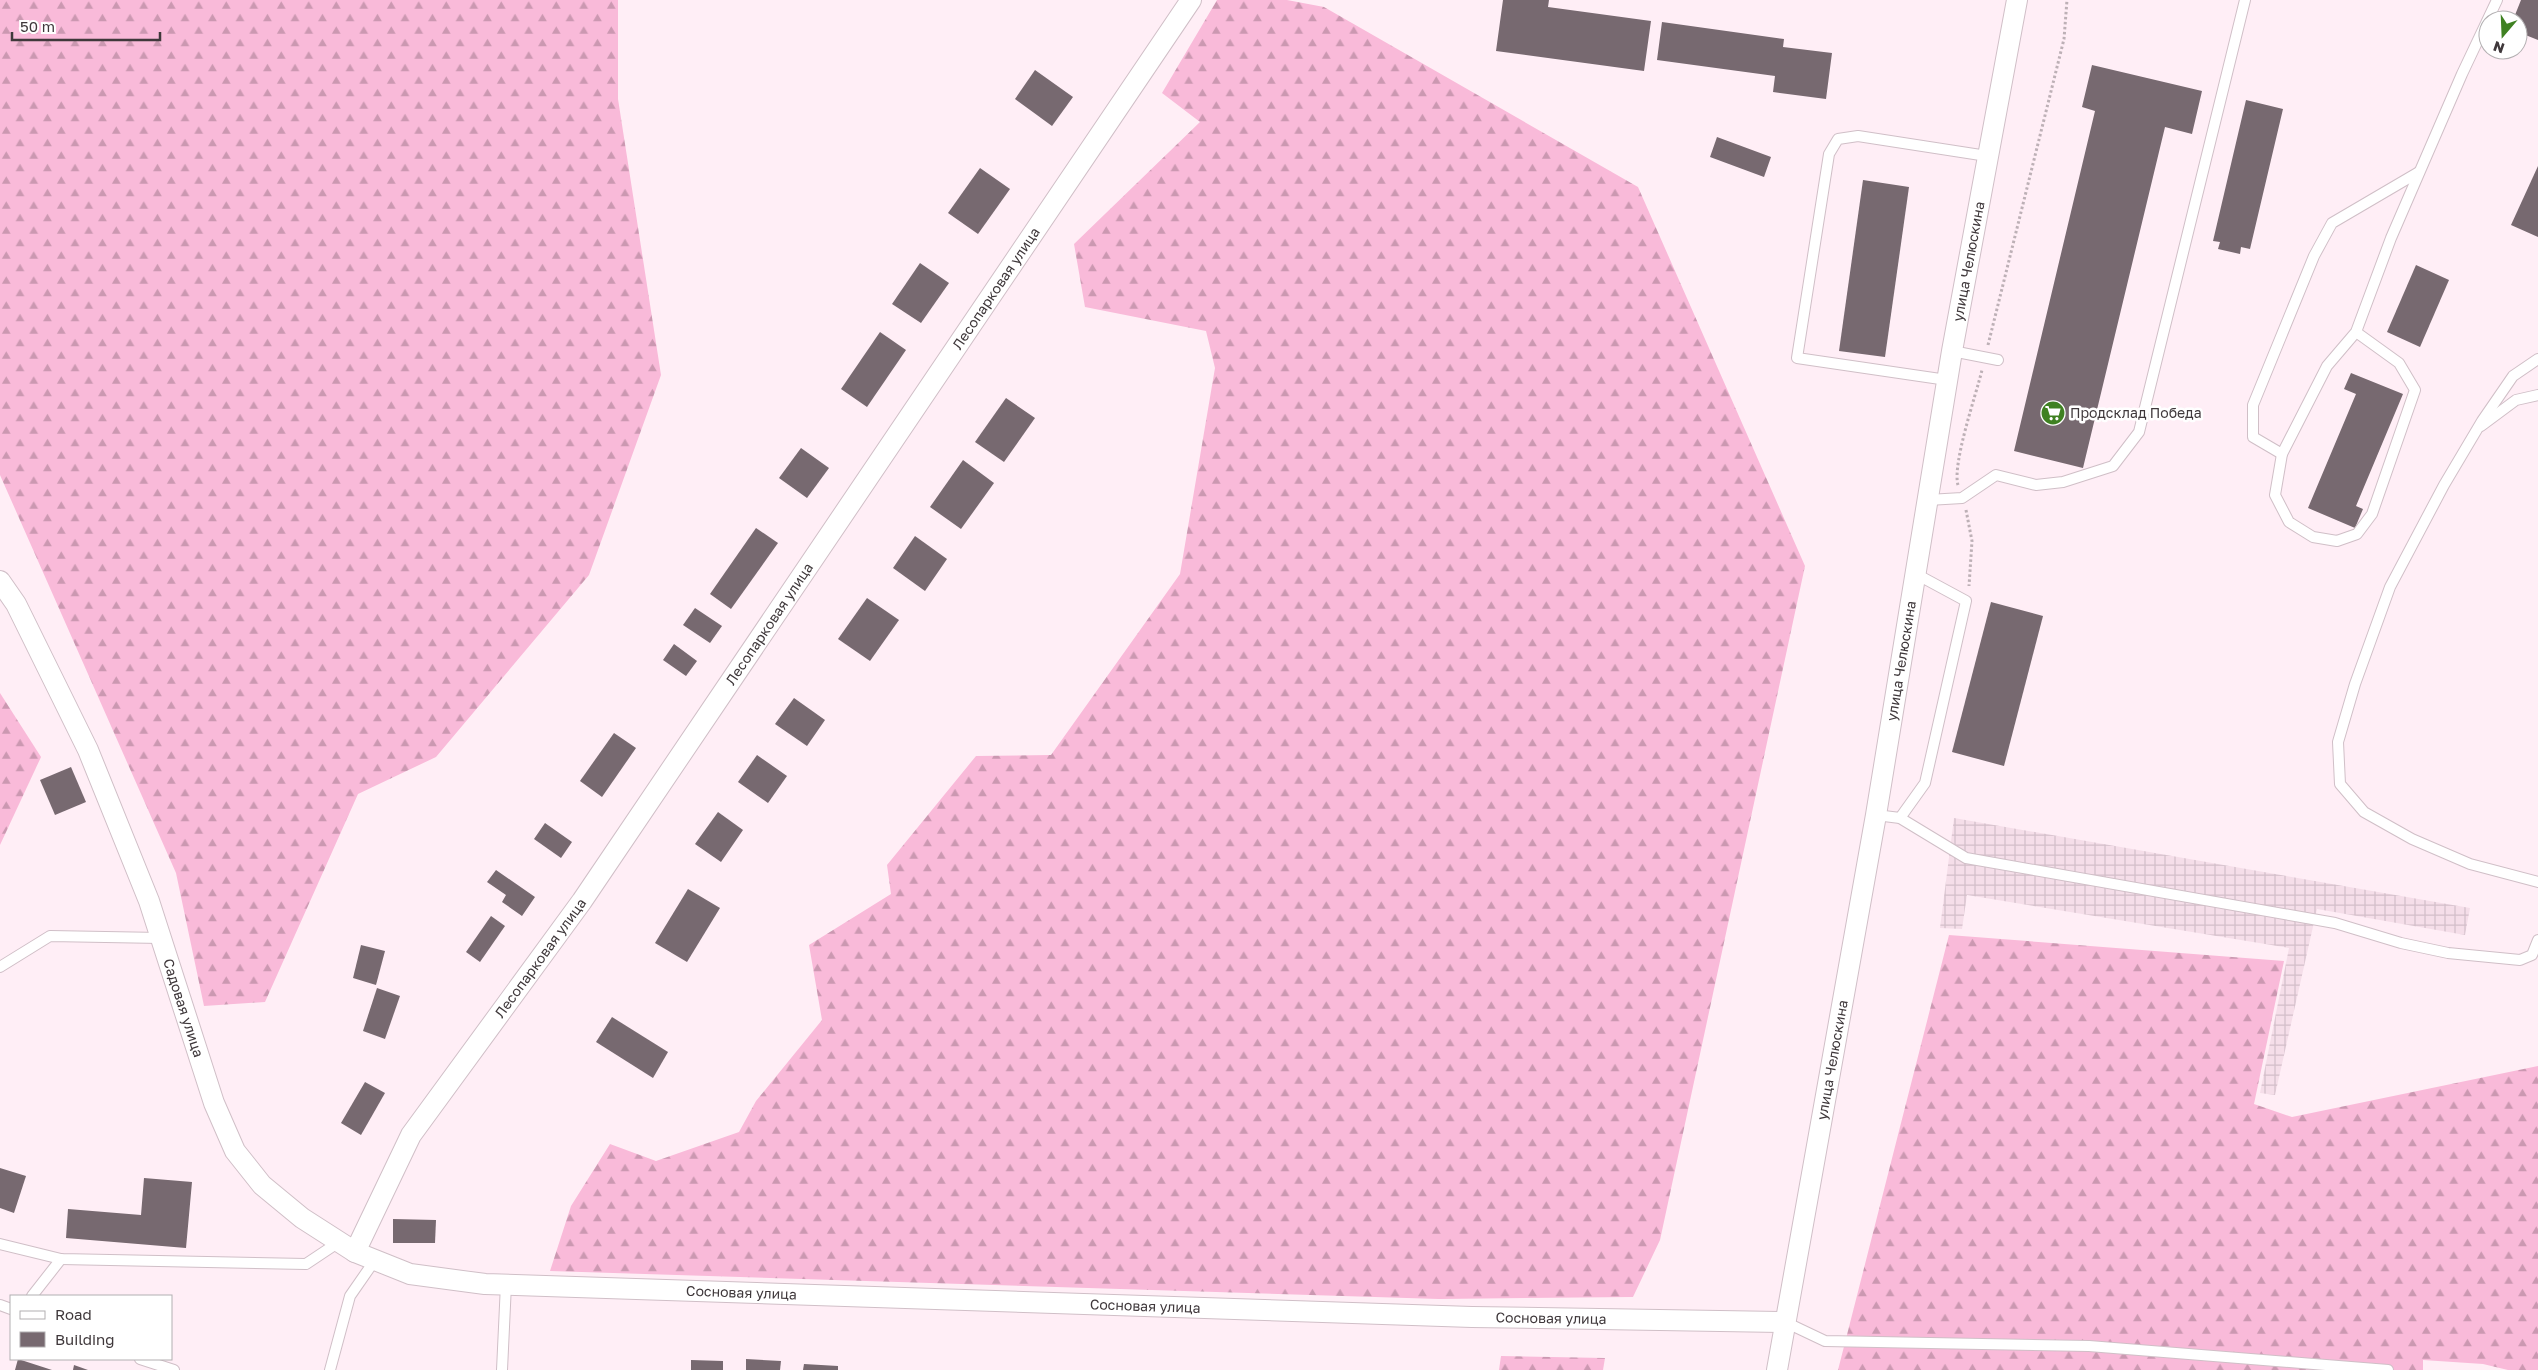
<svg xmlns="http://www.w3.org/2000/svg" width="2538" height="1370" font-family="'Golos Text',sans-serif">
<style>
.industrial{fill:url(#industrial-grid)}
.forest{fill:url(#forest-firs)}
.building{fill:#776970}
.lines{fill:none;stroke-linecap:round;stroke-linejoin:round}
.service-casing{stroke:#d0bfc7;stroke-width:12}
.minor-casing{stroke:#d0bfc7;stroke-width:22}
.path{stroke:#bdb0b6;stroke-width:3;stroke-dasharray:2.5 2.5;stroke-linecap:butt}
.service{stroke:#fff;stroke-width:10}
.minor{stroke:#fff;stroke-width:20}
.labels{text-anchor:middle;stroke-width:5;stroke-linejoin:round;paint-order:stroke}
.street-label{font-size:14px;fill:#3f383b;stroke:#fff}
.poi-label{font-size:14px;fill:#3f383b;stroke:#fff;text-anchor:start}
</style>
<defs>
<pattern id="industrial-grid" width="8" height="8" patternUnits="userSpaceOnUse" patternTransform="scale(1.25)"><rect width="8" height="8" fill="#f5dee9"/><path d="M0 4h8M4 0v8" fill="none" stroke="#d3bfc9"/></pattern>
<pattern id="forest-firs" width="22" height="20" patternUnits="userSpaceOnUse" patternTransform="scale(1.25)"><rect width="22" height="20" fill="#f9bad9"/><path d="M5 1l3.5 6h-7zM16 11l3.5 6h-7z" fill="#cb98b1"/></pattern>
</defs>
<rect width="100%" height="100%" fill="#ffeef6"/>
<!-- industrial -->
<path class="industrial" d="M1954,818l516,90 -5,27 -148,-26 -42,186 -15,-2 29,-145 -322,-53 -5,34 -22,-1z"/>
<!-- forest -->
<g class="forest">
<path d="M0,0h618v99l43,276 -72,200 -153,182 -78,37 -93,208 -61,4 -28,-133 -176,-398z"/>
<path d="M1217,0h70l37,7 314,180 167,379 -145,674 -27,57 -194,2 -889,-28 21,-65 39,-62 46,17 83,-29 17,-31 66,-81 -13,-75 82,-51 -4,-29 89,-109 75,-1 129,-181 35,-206 -9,-37 -121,-24 -11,-63 126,-122 -38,-29z"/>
<path d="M0,693l41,64 -41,88z"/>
<path d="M1949,935l335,26 -30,143 38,13 246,-51v304h-30l-25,-6 -60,-4v10h-585z"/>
<path d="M1501,1356l104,2 -2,12h-104z"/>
</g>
<!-- building -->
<g class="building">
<path d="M1503,0h46l-1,7 103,14 -7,50 -148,-20z"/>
<path d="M2521,0h17v40l-20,-8v-12h-5z"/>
<path d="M1662,22l122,17 -1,8 49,6 -6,46 -53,-7 2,-16 -118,-16z"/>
<path d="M2092,65l110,26 -10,43 -27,-7 -82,341 -69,-17 81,-340 -13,-4z"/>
<path d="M1035,70l38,27 -21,29 -37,-27z"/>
<path d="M2246,100l37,9 -33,140 -9,-2 -1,7 -22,-5 2,-7 -7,-1z"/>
<path d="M1717,137l54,20 -7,20 -54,-20z"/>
<path d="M2538,166v71l-27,-12z"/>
<path d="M980,168l30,21 -32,45 -30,-21z"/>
<path d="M1863,180l46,7 -24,170 -46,-6z"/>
<path d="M920,263l29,20 -28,40 -29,-19z"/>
<path d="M2416,265l33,15 -29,67 -33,-15z"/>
<path d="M880,332l26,18 -39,57 -26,-18z"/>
<path d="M2351,373l52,21 -47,112 7,3 -8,19 -47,-20 48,-114 -12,-5z"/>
<path d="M1006,398l29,20 -31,44 -29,-20z"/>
<path d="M801,448l28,20 -22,30 -28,-20z"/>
<path d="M963,460l31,23 -33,46 -31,-22z"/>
<path d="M756,528l22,15 -47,66 -21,-15z"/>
<path d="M915,536l32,23 -22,32 -32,-23z"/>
<path d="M867,598l32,22 -29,41 -32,-22z"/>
<path d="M1991,602l52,14 -39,150 -52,-14z"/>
<path d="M695,608l27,18 -12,17 -27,-18z"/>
<path d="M674,644l23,17 -11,15 -23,-16z"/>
<path d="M794,698l31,22 -18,26 -32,-22z"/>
<path d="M614,733l22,15 -34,49 -22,-16z"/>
<path d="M757,755l30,21 -19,27 -30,-21z"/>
<path d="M71,767l15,35 -31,13 -15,-35z"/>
<path d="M718,812l25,18 -22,32 -26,-18z"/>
<path d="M545,823l27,19 -11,16 -27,-19z"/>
<path d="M496,870l39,27 -13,19 -20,-14 4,-7 -19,-13z"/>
<path d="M688,889l32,19 -33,54 -32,-19z"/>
<path d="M491,916l14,10 -25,36 -14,-10z"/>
<path d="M361,945l24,6 -9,34 -23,-7z"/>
<path d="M377,988l23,8 -15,43 -22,-8z"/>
<path d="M612,1017l56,35 -15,26 -57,-36z"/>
<path d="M365,1082l20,11 -24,42 -20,-12z"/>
<path d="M0,1168l26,8 -12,37 -14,-5z"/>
<path d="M144,1178l48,4 -6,66 -120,-10 2,-29 73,6z"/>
<path d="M393,1219l43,1 -1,23h-42z"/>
<path d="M18,1359l34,11h-37z"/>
<path d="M746,1359l35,2 -1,9h-34z"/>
<path d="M691,1360l32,1v9h-32z"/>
<path d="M804,1364l34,2v4h-35z"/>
<path d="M74,1365l14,5h-15z"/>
</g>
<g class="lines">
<defs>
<g id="service">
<path d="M2356,332l43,31 16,27 -43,124 -15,20 -20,7 -24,-4 -24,-15 -14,-27 7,-41 45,-88 29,-34 35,-94 71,-164 35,-74"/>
<path d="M1952,351l46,9"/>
<path d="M2538,359l-25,17 -31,45 -38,64 -54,102 -35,97 -17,58 2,42 24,28 48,27 58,25 68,18"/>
<path d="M1947,380l-150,-22 32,-204 9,-15 20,-3 129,20"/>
<path d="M2481,426l35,-26 22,-5"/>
<path d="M2282,454l-29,-17v-32l61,-149 18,-33 87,-51"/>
<path d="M1928,500l34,-2 34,-23 40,10 27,-3 50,-16 26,-34 106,-432"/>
<path d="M1876,815l24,3 66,40 369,65 66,20 47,10 72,7 12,-5 6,-15"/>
<path d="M1900,818l25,-35 41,-182 -50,-27"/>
<path d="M0,967l50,-31 111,2"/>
<path d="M0,1244l61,15 245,5 33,-22"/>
<path d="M32,1296l29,-37"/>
<path d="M0,1305l11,4"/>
<path d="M1785,1322l40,19 264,5 299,24"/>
<path d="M140,1359l34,11"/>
<path d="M330,1370l20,-74 25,-36"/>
<path d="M502,1370l4,-86"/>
</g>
<g id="minor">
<path id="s1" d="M0,581l16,23 72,146 61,151 65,202 21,48 27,34 40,33 53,34 55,22 75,10 987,33 313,5"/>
<path id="s2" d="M355,1252l56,-117 171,-234 609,-901"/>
<path id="s3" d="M1777,1370l99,-555 76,-464 65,-351"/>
</g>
</defs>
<!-- service casing -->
<use href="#service" class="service-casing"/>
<!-- minor casing -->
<use href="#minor" class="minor-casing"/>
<!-- path -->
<g class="path">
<path d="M1988,345l76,-306 3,-39"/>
<path d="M1958,485c-6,-21 18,-90 24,-115"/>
<path d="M1966,510l6,31 -3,45"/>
</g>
<!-- service -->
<use href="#service" class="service"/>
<!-- minor -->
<use href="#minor" class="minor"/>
</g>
<!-- icons -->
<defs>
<symbol id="supermarket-disc" viewBox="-11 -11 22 22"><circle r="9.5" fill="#3f8122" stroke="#fff"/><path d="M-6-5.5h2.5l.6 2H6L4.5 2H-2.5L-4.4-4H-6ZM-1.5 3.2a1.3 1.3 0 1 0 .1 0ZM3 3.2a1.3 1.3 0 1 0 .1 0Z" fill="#fff"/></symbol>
</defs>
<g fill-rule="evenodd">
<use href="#supermarket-disc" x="2039" y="399" width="28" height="28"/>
</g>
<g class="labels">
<!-- street labels -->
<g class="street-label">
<text dy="5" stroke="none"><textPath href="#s3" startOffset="1125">улица Челюскина</textPath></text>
<text dy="5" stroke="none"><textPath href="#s2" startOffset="1159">Лесопарковая улица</textPath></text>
<text dy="5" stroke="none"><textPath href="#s2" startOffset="754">Лесопарковая улица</textPath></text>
<text dy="5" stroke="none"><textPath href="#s3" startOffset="720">улица Челюскина</textPath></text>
<text dy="5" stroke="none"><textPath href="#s2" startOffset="349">Лесопарковая улица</textPath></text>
<text dy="5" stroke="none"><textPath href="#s1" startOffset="466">Садовая улица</textPath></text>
<text dy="5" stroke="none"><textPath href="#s3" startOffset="315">улица Челюскина</textPath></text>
<text dy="5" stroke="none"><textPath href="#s1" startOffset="1168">Сосновая улица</textPath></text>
<text dy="5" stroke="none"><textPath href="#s1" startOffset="1572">Сосновая улица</textPath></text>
<text dy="5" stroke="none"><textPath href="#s1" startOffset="1978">Сосновая улица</textPath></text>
</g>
<!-- poi labels -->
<g class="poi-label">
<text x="2070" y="418">Продсклад Победа</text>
</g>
</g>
<!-- legend -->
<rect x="10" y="1295" width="162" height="65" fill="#ffffff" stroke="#b2afb1"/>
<rect x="20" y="1311" width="25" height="8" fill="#ffffff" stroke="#b2afb1"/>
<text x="55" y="1320" font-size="15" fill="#3f383b">Road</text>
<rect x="20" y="1332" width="25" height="15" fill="#776970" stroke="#b2afb1"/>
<text x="55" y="1345" font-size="15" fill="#3f383b">Building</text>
<!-- north arrow -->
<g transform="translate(2503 35) rotate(199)"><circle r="24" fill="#ffffff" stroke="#b2afb1"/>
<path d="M0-4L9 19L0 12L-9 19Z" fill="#3f8122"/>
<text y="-8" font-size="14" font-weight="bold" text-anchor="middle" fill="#3f383b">N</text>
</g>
<!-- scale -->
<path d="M12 32v8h148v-8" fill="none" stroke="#3f383b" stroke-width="2.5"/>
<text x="20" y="32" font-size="15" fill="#3f383b" stroke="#ffffff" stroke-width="4" paint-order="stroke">50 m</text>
</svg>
